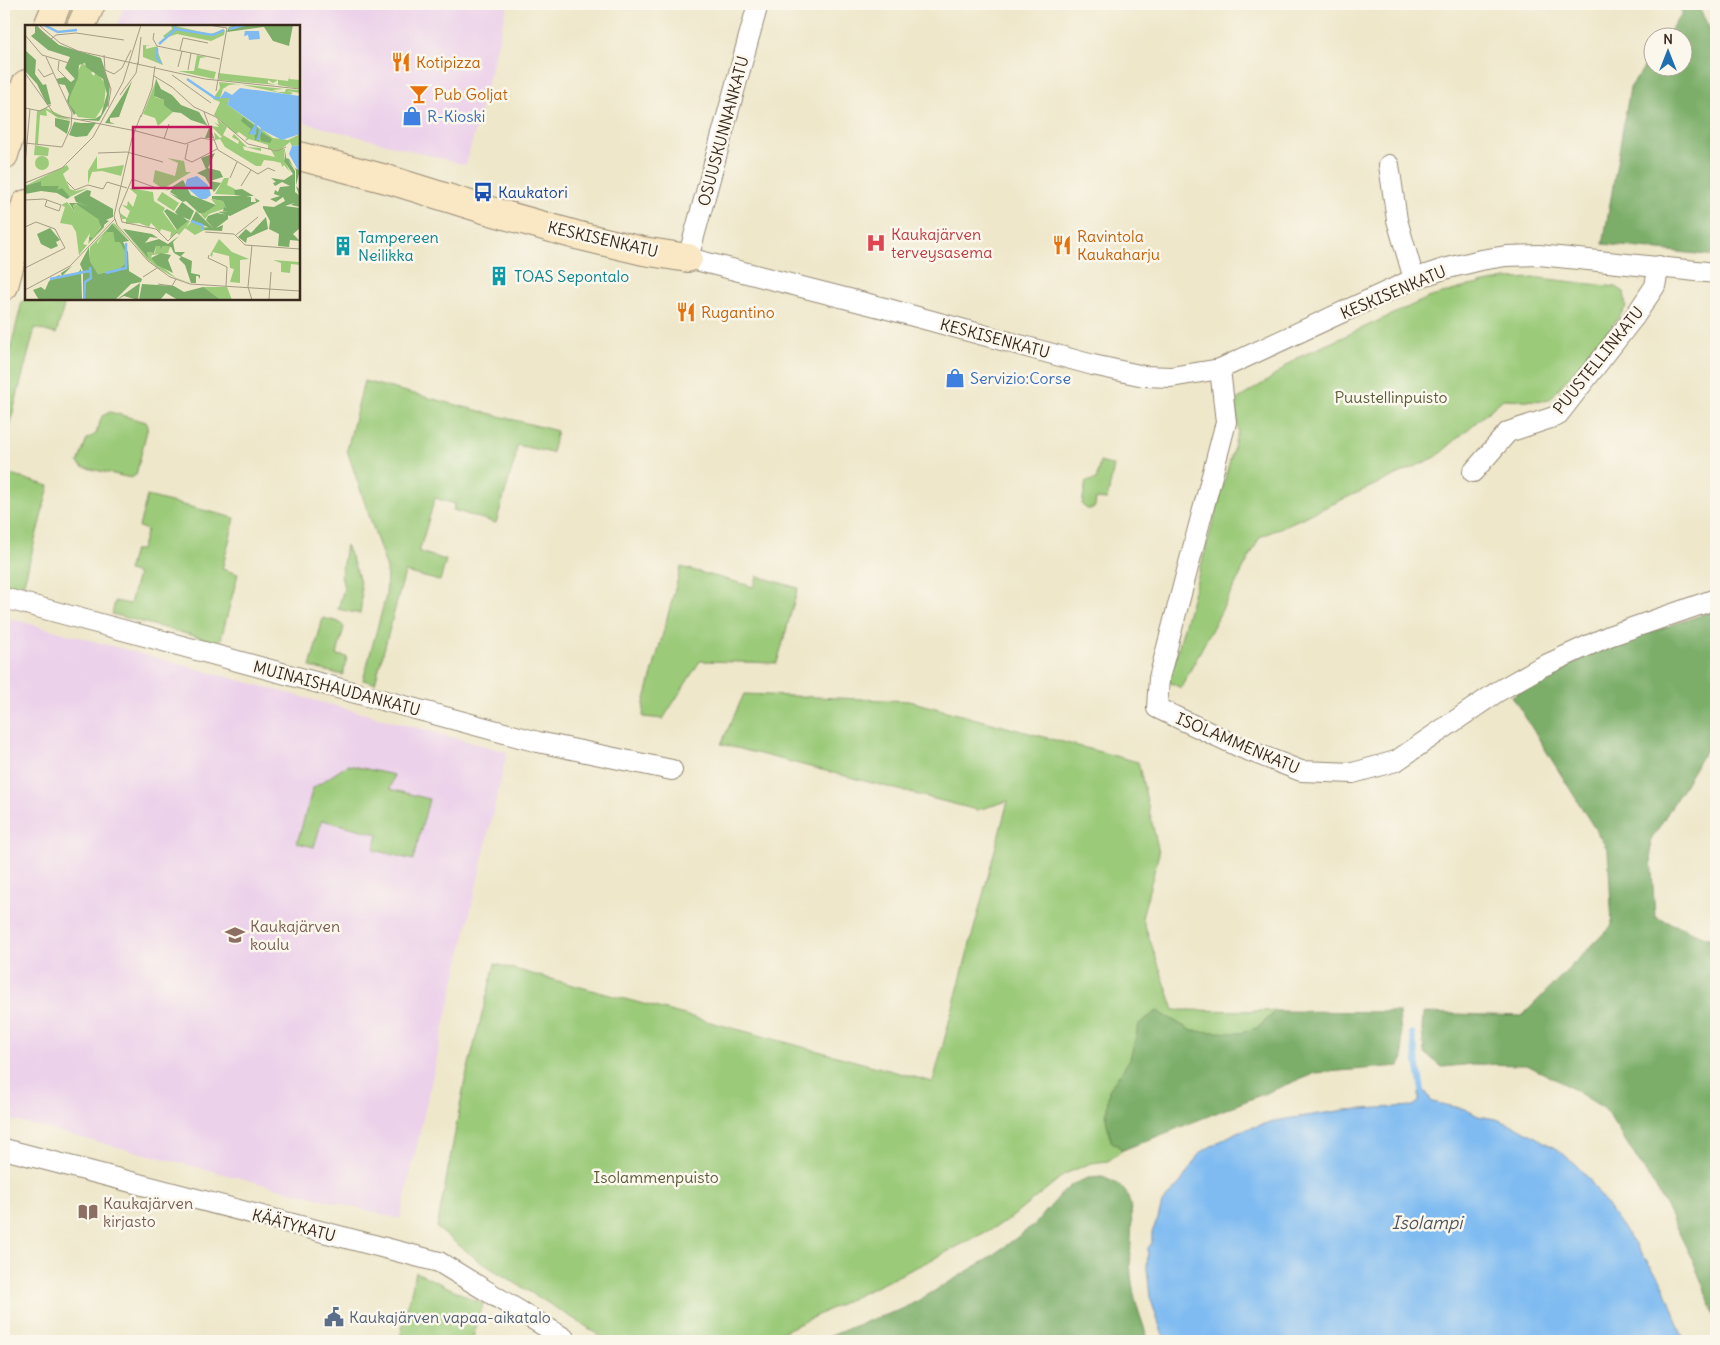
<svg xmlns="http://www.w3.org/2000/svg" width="1720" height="1345" font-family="Delius,sans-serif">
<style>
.built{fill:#ecd1ea}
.green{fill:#9bca79;stroke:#6b7a4c}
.forest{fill:#7cae69;stroke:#5c6c44}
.water{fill:#7fbbf1;stroke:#5d7288}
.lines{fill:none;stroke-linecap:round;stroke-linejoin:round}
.stream{stroke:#7fbbf1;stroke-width:6}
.street-casing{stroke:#948874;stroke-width:22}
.secondary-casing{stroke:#948874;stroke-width:30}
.street{stroke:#fff;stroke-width:20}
.secondary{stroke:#fae7c3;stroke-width:28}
.labels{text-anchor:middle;stroke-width:5;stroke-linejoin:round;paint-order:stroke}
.food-label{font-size:16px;fill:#c56008;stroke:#fbf7ec;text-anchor:start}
.shop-label{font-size:16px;fill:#366cbe;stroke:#fbf7ec;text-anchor:start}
.street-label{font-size:16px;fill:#3b2a1e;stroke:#fbf7ec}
.transit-label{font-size:16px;fill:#164399;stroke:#fbf7ec;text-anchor:start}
.health-label{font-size:16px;fill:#be3a42;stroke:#fbf7ec;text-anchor:start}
.culture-label{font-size:16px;fill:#0d838f;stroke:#fbf7ec;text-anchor:start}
.park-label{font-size:16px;fill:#585a39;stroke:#fbf7ec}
.education-label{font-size:16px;fill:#785e54;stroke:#fbf7ec;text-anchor:start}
.service-label{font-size:16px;fill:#4e5e75;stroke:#fbf7ec;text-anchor:start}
.water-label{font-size:18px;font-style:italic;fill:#4f565d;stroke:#fbf7ec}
.inset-river{fill:none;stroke:#7fbbf1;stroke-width:2.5}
.inset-road{fill:none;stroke:#a69b85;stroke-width:1}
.view{fill:#c2185b;fill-opacity:0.15;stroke:#c2185b;stroke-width:2.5}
.inset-edge{fill:none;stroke:#3b2a1e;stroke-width:2.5}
</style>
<rect width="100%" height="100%" fill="#fbf7ec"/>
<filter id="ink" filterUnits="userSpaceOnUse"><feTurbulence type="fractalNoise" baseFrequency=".02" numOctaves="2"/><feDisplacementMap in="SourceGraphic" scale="10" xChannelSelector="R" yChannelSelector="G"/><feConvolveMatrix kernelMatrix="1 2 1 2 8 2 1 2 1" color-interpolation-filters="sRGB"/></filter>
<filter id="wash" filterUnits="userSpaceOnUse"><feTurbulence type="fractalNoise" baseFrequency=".0096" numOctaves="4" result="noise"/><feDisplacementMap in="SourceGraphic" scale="20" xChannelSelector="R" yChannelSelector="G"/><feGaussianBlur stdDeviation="1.12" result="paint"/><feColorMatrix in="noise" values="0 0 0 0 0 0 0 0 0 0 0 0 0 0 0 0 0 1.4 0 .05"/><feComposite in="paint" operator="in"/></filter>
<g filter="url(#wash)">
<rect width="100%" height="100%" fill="#eee7ca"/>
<!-- built -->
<g class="built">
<path d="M125,4h383l-42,161 -167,-44v-95h-182z"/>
<path d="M4,617l503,135 -107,467 -396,-101z"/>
</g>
<!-- green -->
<g class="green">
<path d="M1540,278l76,9 8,5 2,15 -14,19 -62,73 -5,2 -42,-2 -67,58 -176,80 -79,151 -12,-6 69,-251 -3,-30 35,-22 25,-20 133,-61 41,-12 37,-7z"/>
<path d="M26,299h25l14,3 -9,32 -21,-6 -31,118v-71l18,-73z"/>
<path d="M364,381l193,50 -5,22 -35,-8 -2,14 -19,64 -43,-13 2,-6 -20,-6 -16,54 27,8 -6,21 -35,-9 -30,111 -12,-3 23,-84 1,-27 -40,-119z"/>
<path d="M110,412l36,10 2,4 -12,49 -5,3 -49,-11 -4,-4 9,-24 9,-5 6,-18z"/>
<path d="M1100,462l14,4 -7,34 -11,-1 -1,7 -2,3h-6l-5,-4 4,-24 10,-1z"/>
<path d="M4,473l45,13 -25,97 -4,7 -16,-4z"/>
<path d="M147,496l88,22 -13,51 16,5 -17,65 -4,3 -105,-28 3,-13 15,3 8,-30 -10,-3 6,-21h7l6,-20 -8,-3z"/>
<path d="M346,545c11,27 19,40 14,69l-22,-5 6,-21 -3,-13z"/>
<path d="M681,567l73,20 3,-11 41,12 -21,75 -77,-2 -37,58 -20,-2 1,-14z"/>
<path d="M323,618l16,4 5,5 -7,28 10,2 -4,18 -33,-8z"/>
<path d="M744,694l165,7 229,61 21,91 -17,64 32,93 102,1 -153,139 -15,11 -17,2 -26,11 -58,47 -72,37 -171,83h-157l-23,-16 -105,-64 -42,-33 28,-148 30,-116 438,118 75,-281 -31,9 -256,-66z"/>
<path d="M348,765l46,10 -4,14 39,10 -16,61 -39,-10 4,-16 -56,-14 -8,27 -17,-4 16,-55z"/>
<path d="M416,1272l67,32 -11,37h-73z"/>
</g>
<!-- forest -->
<g class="forest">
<path d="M1672,4h25l19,37v215l-113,-12 27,-156 22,-32v12h30v-30l-17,-1 18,-25z"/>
<path d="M1716,610v123l-66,109 5,75 61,24v239l-6,8 6,29v102l-22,-56 -35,-70 -54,-84 -42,-26 -36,-18 -54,-1 -31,3 -18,-15 -2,-21 1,-18 99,3 90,-91 -4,-75 -96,-154 73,-39 48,-19z"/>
<path d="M1157,1011l35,20 49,2 18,-6 17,-16 123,1 4,46 -4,8 -83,7 -193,77 -12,-9 -5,-22 3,-29 21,-31 9,-35z"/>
<path d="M1102,1177c11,4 22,9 26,20 8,20 0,55 3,77 2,24 10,45 18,67h-330l35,-15 48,-17 19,-10 65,-39 48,-35 29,-33 10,-8 15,-6z"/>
</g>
<!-- water -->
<path class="water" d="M1422,1090l4,2 6,10 33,7 13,7 18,3 22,8 42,24 16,14 13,14 25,37 49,67 21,58h-516l-6,-8 -12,-36 -3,-29 1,-20 4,-5v-11l6,-13 4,-16 19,-21 18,-28 7,-5 31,-17 37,-11 71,-11 68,-4 6,-4v-10z"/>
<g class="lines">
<!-- stream -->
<path class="stream" d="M1412,1033l10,57"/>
</g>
</g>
<g filter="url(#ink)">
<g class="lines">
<defs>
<g id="street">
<path d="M758,4l-70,254 200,51 205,56 51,11 27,1 49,-8 194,-90 30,-10 37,-9 25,-4 33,-1 177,18"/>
<path d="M1389,165l8,55 17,59"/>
<path d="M1220,369l6,53 -67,256 -2,30 85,40 59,23 52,2 43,-12 101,-69 42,-24 70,-32 107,-37"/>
<path d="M1473,472l35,-40 49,-16 78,-100 20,-30 4,-20"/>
<path d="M4,598l534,144 134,28"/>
<path d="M4,1149l435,113 125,76 2,3"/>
</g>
<g id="secondary">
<path d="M48,26l9,-22"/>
<path d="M81,26l10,-22"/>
<path d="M4,155l22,-71"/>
<path d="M299,156l91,24 90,28 96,27 67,16 45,7"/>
<path d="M4,286l22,-82"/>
</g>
</defs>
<!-- street casing -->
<use href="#street" class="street-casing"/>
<!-- secondary casing -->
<use href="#secondary" class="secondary-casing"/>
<!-- street -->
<use href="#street" class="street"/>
<!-- secondary -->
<use href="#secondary" class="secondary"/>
</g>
</g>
<!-- icons -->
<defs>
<symbol id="restaurant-bare" viewBox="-9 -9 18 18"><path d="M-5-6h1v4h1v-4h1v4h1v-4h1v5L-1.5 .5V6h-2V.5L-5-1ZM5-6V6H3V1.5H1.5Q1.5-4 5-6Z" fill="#e8710a" stroke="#fbf7ec" stroke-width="2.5" paint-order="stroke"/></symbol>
<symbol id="bar-bare" viewBox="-9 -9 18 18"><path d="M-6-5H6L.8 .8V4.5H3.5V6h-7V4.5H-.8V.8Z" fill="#e8710a" stroke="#fbf7ec" stroke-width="2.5" paint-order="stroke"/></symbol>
<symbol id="shop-bare" viewBox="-9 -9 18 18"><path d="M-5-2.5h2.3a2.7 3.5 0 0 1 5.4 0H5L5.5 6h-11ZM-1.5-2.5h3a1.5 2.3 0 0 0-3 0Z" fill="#3f7fe0" stroke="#fbf7ec" stroke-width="2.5" paint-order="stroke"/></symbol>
<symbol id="bus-bare" viewBox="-9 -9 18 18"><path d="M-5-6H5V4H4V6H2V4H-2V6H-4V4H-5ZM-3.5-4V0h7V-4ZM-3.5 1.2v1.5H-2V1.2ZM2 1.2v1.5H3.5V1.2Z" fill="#1a4fb4" stroke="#fbf7ec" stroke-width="2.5" paint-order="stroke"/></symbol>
<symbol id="hospital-bare" viewBox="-9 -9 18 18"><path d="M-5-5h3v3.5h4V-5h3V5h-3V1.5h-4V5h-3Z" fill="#e0444e" stroke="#fbf7ec" stroke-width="2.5" paint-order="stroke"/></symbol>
<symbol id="building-bare" viewBox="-9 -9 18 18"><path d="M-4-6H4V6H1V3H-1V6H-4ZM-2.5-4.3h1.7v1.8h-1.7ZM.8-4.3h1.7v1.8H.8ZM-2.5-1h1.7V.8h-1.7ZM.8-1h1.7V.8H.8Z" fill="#0f9aa8" stroke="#fbf7ec" stroke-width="2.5" paint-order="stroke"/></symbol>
<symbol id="school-bare" viewBox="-9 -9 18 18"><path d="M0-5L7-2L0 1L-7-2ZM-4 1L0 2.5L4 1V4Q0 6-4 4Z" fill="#8d6e63" stroke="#fbf7ec" stroke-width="2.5" paint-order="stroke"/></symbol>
<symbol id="library-bare" viewBox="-9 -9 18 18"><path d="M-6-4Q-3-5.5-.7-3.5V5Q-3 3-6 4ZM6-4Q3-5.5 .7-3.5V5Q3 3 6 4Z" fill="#8d6e63" stroke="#fbf7ec" stroke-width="2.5" paint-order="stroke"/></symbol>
<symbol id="civic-bare" viewBox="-9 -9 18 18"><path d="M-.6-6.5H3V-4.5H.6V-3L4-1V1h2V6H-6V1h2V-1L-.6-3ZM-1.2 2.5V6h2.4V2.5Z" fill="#5c6f8a" stroke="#fbf7ec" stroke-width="2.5" paint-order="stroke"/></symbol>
</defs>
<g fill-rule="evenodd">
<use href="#restaurant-bare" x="387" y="48" width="28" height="28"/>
<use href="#bar-bare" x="405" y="80" width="28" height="28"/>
<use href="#shop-bare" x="398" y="102" width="28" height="28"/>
<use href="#bus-bare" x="469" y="178" width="28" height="28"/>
<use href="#hospital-bare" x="862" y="229" width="28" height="28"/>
<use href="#restaurant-bare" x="1048" y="231" width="28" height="28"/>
<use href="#building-bare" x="329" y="232" width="28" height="28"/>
<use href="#building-bare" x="485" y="262" width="28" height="28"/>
<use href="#restaurant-bare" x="672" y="298" width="28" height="28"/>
<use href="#shop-bare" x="941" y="364" width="28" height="28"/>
<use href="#school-bare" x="221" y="921" width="28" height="28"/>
<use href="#library-bare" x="74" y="1198" width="28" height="28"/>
<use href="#civic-bare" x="320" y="1303" width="28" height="28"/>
</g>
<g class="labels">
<!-- food labels -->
<g class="food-label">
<text x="416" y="68">Kotipizza</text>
<text x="434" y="100">Pub Goljat</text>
<text x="1077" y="242">Ravintola<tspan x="1077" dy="18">Kaukaharju</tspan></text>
<text x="701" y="318">Rugantino</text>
</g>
<!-- shop labels -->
<g class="shop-label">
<text x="427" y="122">R-Kioski</text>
<text x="970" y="384">Servizio:Corse</text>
</g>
<!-- street labels -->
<g class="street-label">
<text transform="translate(723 131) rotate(-75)" y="6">OSUUSKUNNANKATU</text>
<text transform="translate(603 239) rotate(13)" y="6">KESKISENKATU</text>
<text transform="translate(1393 292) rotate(-23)" y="6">KESKISENKATU</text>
<text transform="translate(995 338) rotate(15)" y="6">KESKISENKATU</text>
<text transform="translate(1598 360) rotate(-51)" y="6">PUUSTELLINKATU</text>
<text transform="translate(337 688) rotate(15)" y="6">MUINAISHAUDANKATU</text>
<text transform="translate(1238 743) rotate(23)" y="6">ISOLAMMENKATU</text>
<text transform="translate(294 1225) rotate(15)" y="6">KÄÄTYKATU</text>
</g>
<!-- transit labels -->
<g class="transit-label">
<text x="498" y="198">Kaukatori</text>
</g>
<!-- health labels -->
<g class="health-label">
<text x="891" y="240">Kaukajärven<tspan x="891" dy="18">terveysasema</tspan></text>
</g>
<!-- culture labels -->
<g class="culture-label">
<text x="358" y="243">Tampereen<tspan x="358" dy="18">Neilikka</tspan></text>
<text x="514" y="282">TOAS Sepontalo</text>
</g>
<!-- park labels -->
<g class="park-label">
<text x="1391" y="403">Puustellinpuisto</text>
<text x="656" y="1183">Isolammenpuisto</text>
</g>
<!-- education labels -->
<g class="education-label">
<text x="250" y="932">Kaukajärven<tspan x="250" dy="18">koulu</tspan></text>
<text x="103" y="1209">Kaukajärven<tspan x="103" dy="18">kirjasto</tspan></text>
</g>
<!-- service labels -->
<g class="service-label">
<text x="349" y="1323">Kaukajärven vapaa-aikatalo</text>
</g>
<!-- water labels -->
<g class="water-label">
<text x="1427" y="1229">Isolampi</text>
</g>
</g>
<!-- overview -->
<g transform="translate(25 25)">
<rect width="275" height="275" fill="#eee7ca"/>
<path d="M146,0l39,9 15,-4 -1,5 -13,6 -34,-7 -12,4 -2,-2 9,-7zM118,20l11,1 -8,-1v4l12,-3 -1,4 6,15 -20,-8zM172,30l10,2 -7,1 -2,10 18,4 -2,7 -36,-8h16zM57,38l12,8 -3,2 3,3 2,-5 10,14 -2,20 -9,14 -17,-2 -9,-14 1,-14zM193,48l70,8 2,-7 -1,5 11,1v9l-22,-4v-5l-5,3 -5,-3v3l9,2 -58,-5zM132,53l-2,19 9,3 9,12 -15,14 -3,-8 -12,-4zM194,57l65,7 -12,1 6,2h7l1,-3 14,1v3l-13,-2 6,2 -3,2 -51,-11 -10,1 -11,7 5,-3 -3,9h9l-1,7 45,33 15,2 12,-6v11l-8,1 -2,-4 -10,8 -12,-1v-4l-19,-6 -4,2 2,-3 -8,-6 -3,2 -22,-19 6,-13 -7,-3 7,-11zM21,83l25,12 -13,-2 -12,-8 1,6 -7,-1 -2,29h-3l2,-33zM192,94l10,8 -4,8 15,9 1,-3 -7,-4 2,-3 13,13 14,1v3l-15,-4 -3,-1 1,4 31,7 -4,-7 14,-1 -1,11 6,12 -6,-7 -2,2 -1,-4 -8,-2 -9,-1 -3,6h-5l-31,-19 -5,-8 -5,1 -1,-8 6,6 2,-1 -11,-11 8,1 -5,-5 5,3zM10,120l14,3 -1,8 -14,-1zM72,131v13l27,-4 -3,11 -19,-5 -10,1 -4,12v-13zM10 138a7 7 0 1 1 14 0a7 7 0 1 1-14 0ZM142,133l17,3 2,11h5l-28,17 -10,-7 2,-12 20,6 3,-13zM42,140l2,4 -6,5 7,15 6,2 12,-3 -18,9 -6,-5 -24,-3 1,-8 -16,5zM199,153h5l-2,7 8,4v6l-20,-1zM104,163l24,4 1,9 11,7 -2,4 13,18 12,-10 2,1 -4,7 5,-6 17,6 -13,7 -10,-7 -6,7 -2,-2 -7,5 1,-6 -10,-3 -1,3 -9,-9 -2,4 -10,-4 -13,1v-5h-4l-2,-6 7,5 3,-7 -8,-6 5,1 1,-5 5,6 4,-12zM137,167l17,11 -5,8 -17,-11zM186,174l12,2 3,7 -17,6 -4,5 -5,-6 16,-8zM42,177l8,10 -2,-8 15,4 9,9 4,9 -6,10 19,-18 -26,26 2,-11 -7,11 4,1 -8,10 -3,-23 -4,-7 -12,-2 5,-16 -4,-2zM88,198l2,1 15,18 -17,-17 -16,17v2l10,-12h6l3,10 4,-1 5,11 1,11 -8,7 -20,4 -8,-13v-14zM96,202l28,32 -2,-7 8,1 1,-7h4l1,7 1,-7 8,1 -2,6 -16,2 -1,3 25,20 15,5 -14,-4 -19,-11 -11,-9zM194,214l13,13 17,7 -9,1v23l-10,-1 4,-13 -4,-1 -1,-12 -16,-4 -1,5 -2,-2zM248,235l27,2v3l-9,-1 -1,9 -9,-1v-9zM177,262h25l5,13h-11z" fill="#9bca79"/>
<path d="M10,0l24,20 42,13 9,27 -2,20 -9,16 -26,-2h22l6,-4 6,-21 -4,-15 -17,-12 -1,-4 -6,2 -1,13 -8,18 -1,7 7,10 -2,2 -7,-14 2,-7 -4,-9 -6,-1 -3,-5 9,-2 6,5 4,-3 -10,-11 5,-11 -22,-7 -17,-14 4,-3zM211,0h57l-4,21 -16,-5 -9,-14 -37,5 2,-5zM0,25l11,10 -1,14 8,11 3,-1 5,20 -4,1 -10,-21 -12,-13zM131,54l5,10 11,6 9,10 18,7 12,19 2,7h-8l4,-10 -3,-3 -15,-5 -10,-7 -8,-1 -9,-7v-5l-10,-4zM107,56l-13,36 -9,1v4l5,2 -10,-1zM218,92l12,9 -1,4 2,-4 3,4 -1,5 3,-3 11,7 -2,4 -9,-2 -1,-6 -1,6 -4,-1 -1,-10 -6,5 3,-6 -10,-8zM30,93l15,3 -3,13 -12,-8zM49,97l7,1h15l-9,13 -11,1 -7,-2zM261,126v7l3,1 5,9 6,2 -4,15v-15l-8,-10 7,11v21l4,3 -3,-9 4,4v17l-9,-2 3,-2 -9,3 15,2v20l-7,6 7,7 -10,-1 -1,7 -11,-1 1,-12 -10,-5 1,-8 -7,-13v-2l11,1 11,-6 -2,-4 -7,5 -6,-3 10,-3 -6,-2 1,-4 3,2 2,-5 10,-1 -8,-4 -7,4 -2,-3 3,-1 -5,-4 13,2 9,-6 -9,-13zM190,128l-7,15 12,3 3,6 -13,4 11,2 -7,9 -9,-15 -8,-4 9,-4 -5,-11zM158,155l8,15 25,10 -12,8h-5l-13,-12 -3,1 -14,-9 9,4 -8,-5 3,-4 -8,3zM16,156v5h18l-2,4 5,-2 8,9 -3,2 -10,-6 -16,-2 -16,3v-8zM217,164l12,7h-8l5,1v5h5l-1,-4 5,3 -30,15 -12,-4 10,-1h-5l1,-4 2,1 -3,-7 -11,-2v-3h29l-6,-1 -1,-5zM62,165l4,1 -1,5 23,13v8l-7,3 3,1 -5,4v2l-14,14 -1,-4 4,1 8,-11 -3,-8 -22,-15 -3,1 2,7 -6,-9h9l12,4 -14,-5 -2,-5zM157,177l12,9 -4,9 -7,-3 5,4 -11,9 -13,-19 3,-2 11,6 -3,-3zM171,186l18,18 -8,-9 2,-4 9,-3 11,2v4l-12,9 7,-3 -1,6 -20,-1 6,-3 -17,-6zM241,192l2,12 -21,9 -1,5 -8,-6 8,-8 5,4zM87,199l17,17 -6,1 5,10 1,19 13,8 -1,3 -10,2 -16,16h-32v-29l-3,-7 9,-17 1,14 8,13 20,-4 8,-7 -1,-11 -5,-10h-5l-2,-10h-6l-11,13zM25,203l10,12 -4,2 2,4 -7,3 -10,-5 -4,-10zM98,204l29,5 6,4 -8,-1 -5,6 14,-4 9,5 11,-8 -6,6 2,10h10l-4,4 11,5 -1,12 9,2v4l-2,-3h-2v7h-5l-6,-18 -6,-6 2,-2 -7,-4 -3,-6 -9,-1 -1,7 10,2 -3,5 5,13 -16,-8 -6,-7 10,-5 -1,-7h-4l-2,7 -7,-1 2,7zM47,241l-9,9 14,-1 4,-5 1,31h-43l-6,-10 8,-3 4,3 4,-9 10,-6 3,2 -1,-4zM115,258l-2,17 -14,-4 -8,4zM117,259l32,2 10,6 19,-5 18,13h-43l-12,-7 -6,7h-21z" fill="#7cae69"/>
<path d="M220,6h14l1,8 -11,1 -1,-5 -4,1zM215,63l60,8v38l-18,6 -20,-10 -3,10h-3l5,-12 -4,-3 -1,10 -7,-1 6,-10 -27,-19 1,-7h-9l5,-7 7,4zM275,120v24l-2,1 -9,-16 3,-8zM172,151l11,9 3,10 -5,4h-6l-15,-13 2,-7z" fill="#7fbbf1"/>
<path class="inset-river" d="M19,0l14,7 19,-2M150,4l38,6 11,-5M204,4l16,-4M134,19l16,-14v-5M132,23v10l4,5M162,54l28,19h5M166,196l11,4 1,5M81,248l20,-5v-25M25,254l39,-8M59,275l1,-18 6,-4 -1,-11"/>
<path class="inset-road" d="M11,0l14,15 6,-5 20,-2 48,7M14,0l21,18 18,8 127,28 95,10M183,0l19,3M129,8l-1,6 4,7 63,13M0,10l17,20 27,8M155,25l3,-12 25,5M79,30l1,15 9,4 8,-6 9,-18M34,36l-1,9 10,10M113,39l3,-27M153,42l4,-16M13,44l6,8 9,-4M163,45l3,-17M79,46l7,18 -3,18M0,48l30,42 81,16M147,50l39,28M129,51l18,11 22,20 22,10 32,27 29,7 9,-4M191,66l11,-63M95,70l16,-22 2,-11M0,83l15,3 11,-6M179,87l14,38 40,24 10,-6 7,3M116,90l-9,23 -18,78 3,9 31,36 22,16 20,7 110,7M116,92l11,-29 3,-22M111,106l49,13 16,-6 13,2M139,114l5,-15M0,118l37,4 9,-20 1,-14 -26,-56M163,119l-3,15 7,3 25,-13M73,128l29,-1 36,10M0,140l5,-56M205,153l7,-16M42,157l8,8 13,-5 15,4 4,-7 20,6M0,158l37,-15 31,-31 30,-55 18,-57M216,161l10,-16M134,164l-27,-10 -13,31 3,12 34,7 12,12 9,-9M0,175l19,-1 3,1 14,5 -2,6 -14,-5 2,-6M0,202l11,-5 19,7 10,19 -40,20M180,207l29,2 11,11 55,4M211,210l22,-18M227,220l-4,42 4,13M184,230l-1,3 19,9 -1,19M118,252l14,-9M133,259l14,2 4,-7M0,265l45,-24 45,-47M244,275l2,-28M274,275l1,-15"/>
<path class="view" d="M108,102h78v61h-78z"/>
<rect width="275" height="275" class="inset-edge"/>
</g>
<!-- margin -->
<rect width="1720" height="1345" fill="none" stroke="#fbf7ec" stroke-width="20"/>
<!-- north arrow -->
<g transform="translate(1668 52)"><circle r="24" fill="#fbf7ec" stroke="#aea59a"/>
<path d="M0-4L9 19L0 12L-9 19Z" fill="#1f6fb2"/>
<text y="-8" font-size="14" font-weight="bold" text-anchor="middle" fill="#3b2a1e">N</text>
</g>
</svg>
